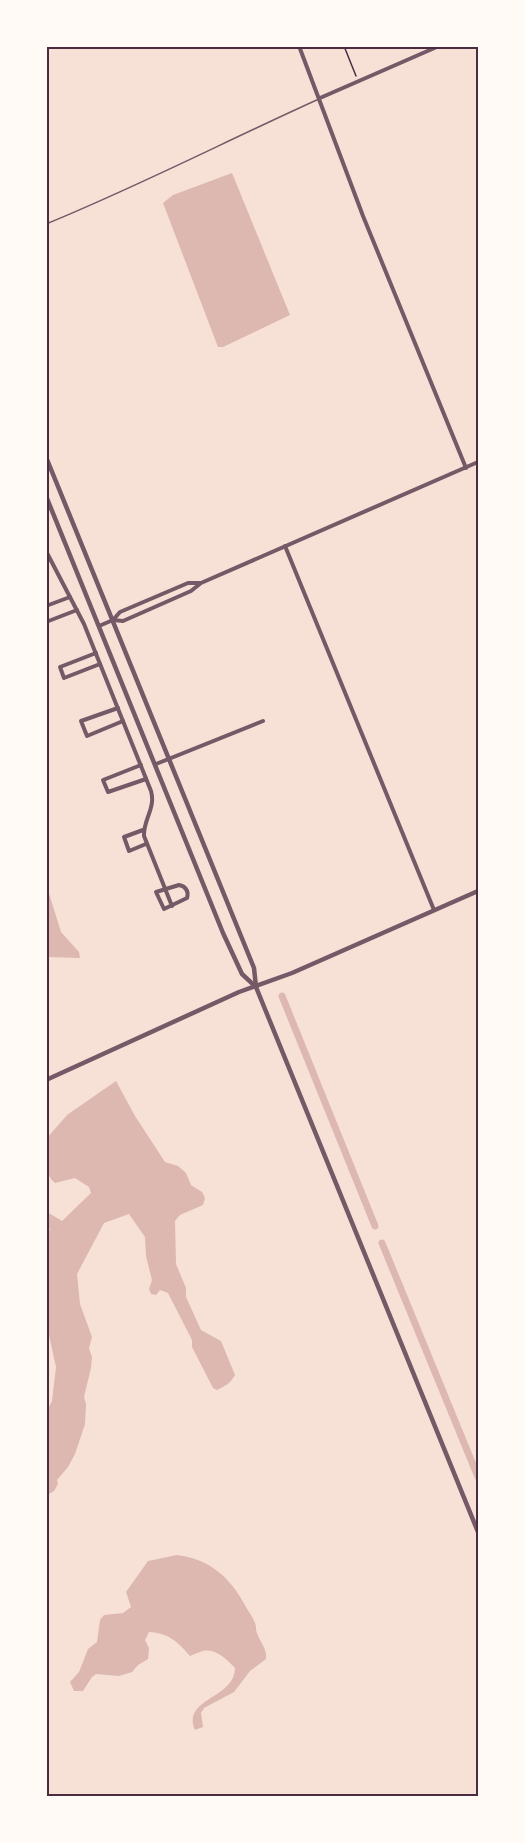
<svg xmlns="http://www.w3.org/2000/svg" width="525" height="1843" font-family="Merriweather,serif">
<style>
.water{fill:#dcb8b0}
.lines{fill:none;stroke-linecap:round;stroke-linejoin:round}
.canal{stroke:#dcb8b0;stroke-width:7}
.path{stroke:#4a2c40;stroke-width:1.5}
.service{stroke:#755966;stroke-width:1.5}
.minor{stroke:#755966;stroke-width:4}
.tertiary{stroke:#755966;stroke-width:4.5}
.neatline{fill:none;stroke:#4a2c40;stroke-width:2}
</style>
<rect width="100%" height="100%" fill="#f7e1d7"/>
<!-- water -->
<g class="water">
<path d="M232,173l58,142 -67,32h-5l-55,-144 10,-8z"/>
<path d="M47,887l14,45 18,20 1,6 -33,-1z"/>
<path d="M116,1081l19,35 30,46 13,4 8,7 5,12 11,7 3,6 -2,7 -23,10 -5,6 1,43 10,24v9l15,33 20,11 14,34c-5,9 -10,11 -18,15l-4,-2 -21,-41v-7l-24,-47 -8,-3 -4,5 -5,-1 -2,-5 3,-9 -6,-24 -1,-19 -16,-23 -25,9 -27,51 3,30 12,33 -3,11 3,9 -1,11 -7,29 2,7 -1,20 -10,30 -7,13 -11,13 1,4 -4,7 -7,4v-84l5,-10 4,-34 -9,-41 -1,-95 4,-1 -3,-6v-12l15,9 29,-28 -2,-6 -14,-9 -20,5c-13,-11 -9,-29 -8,-45l20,-23z"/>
<path d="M177,1555c33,4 54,23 69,52 3,5 7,11 9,16 2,6 0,5 2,10 3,9 10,15 9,26l-16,12 -16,21 -30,16 -3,5 2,14 -8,3c-14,-32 40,-31 40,-62 -8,-9 -22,-22 -35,-16 -4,1 -7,3 -10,4 -12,-14 -21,-23 -41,-24l-4,8 4,8 -1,11 -10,6 -6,7 -13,4 -23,-2 -4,3 -9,14h-9l-4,-9 9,-10 9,-23 9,-7 3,-22 4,-5 19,-2 8,-6 -5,-15 22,-31z"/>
</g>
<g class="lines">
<!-- canal -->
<g class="canal">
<path d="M282,996l93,230"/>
<path d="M382,1243l96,234"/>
</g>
<!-- path -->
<path class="path" d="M344,46l12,30"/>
<!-- service -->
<path class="service" d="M46,224c93,-38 182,-84 273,-125"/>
<!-- minor -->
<g class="minor">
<path d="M299,46l64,170 103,252"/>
<path d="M320,98l119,-52"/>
<path d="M285,546l149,364"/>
<path d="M46,551l38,73 67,167c5,17 -8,29 -7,45l28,70"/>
<path d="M46,606l24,-9"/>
<path d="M113,620l10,1 68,-30 10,-8 277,-121"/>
<path d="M46,622l31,-12"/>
<path d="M99,626l14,-6 7,-8 68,-29h12"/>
<path d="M96,653l-36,14 4,11 36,-14"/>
<path d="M118,708l-37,13 6,15 36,-15"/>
<path d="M156,764l107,-43"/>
<path d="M141,765l-38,15 5,12 38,-13"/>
<path d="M143,830l-19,7 5,14 17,-7"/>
<path d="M179,885c7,1 10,7 8,13l-23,11 -8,-17z"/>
</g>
<!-- tertiary -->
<g class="tertiary">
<path d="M46,457l208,511 2,19 222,545"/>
<path d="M46,496l177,437 19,41 14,13"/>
<path d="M46,1080l193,-88 53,-19 186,-82"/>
</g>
</g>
<!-- border -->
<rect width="525" height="1843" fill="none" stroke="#fffaf5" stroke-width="96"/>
<rect x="48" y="48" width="429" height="1747" class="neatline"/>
</svg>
